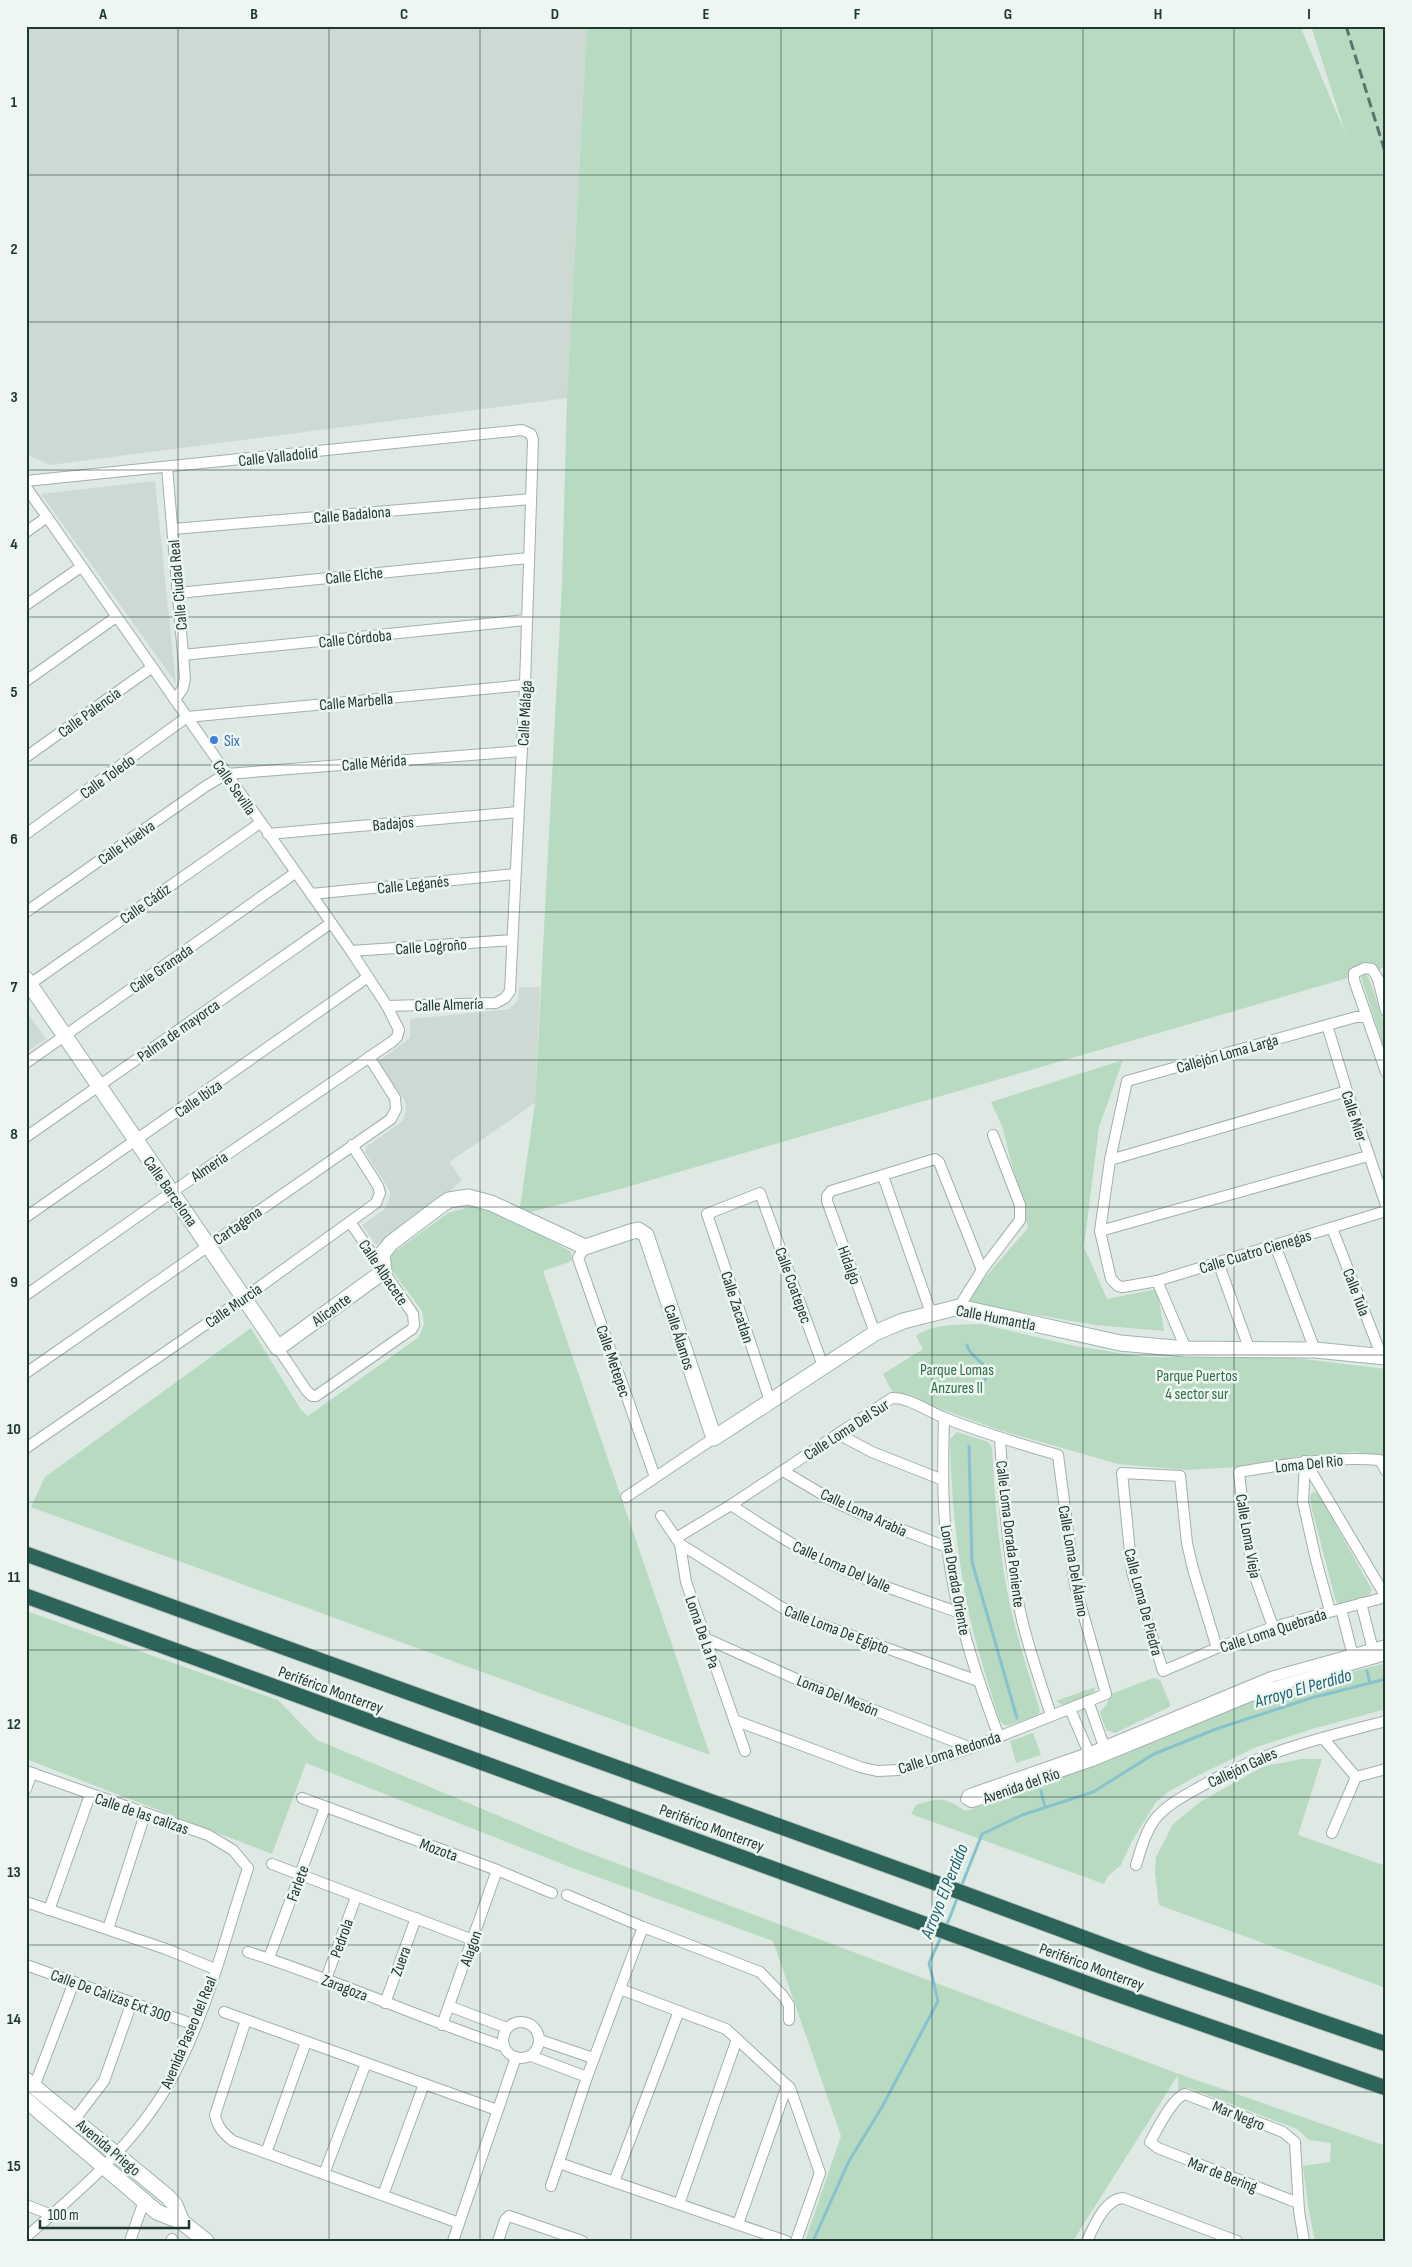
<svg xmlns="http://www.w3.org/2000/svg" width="1412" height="2267" font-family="'Sofia Sans Condensed',sans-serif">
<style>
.built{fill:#cdd9d3}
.green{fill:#b7dac1}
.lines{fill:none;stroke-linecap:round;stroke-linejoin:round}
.stream{stroke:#87c2ce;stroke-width:3}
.street-casing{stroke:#a1b0ab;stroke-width:12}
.secondary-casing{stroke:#9eb5ad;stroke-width:17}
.highway-casing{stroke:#bcc3c2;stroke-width:17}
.street{stroke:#fff;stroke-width:10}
.secondary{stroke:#fff;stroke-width:15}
.highway{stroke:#2d6459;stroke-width:15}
.rail{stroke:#5a746e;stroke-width:3;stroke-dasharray:10 5;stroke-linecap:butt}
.grid{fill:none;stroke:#203832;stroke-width:1;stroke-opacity:0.55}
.shop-dot{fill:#3f7fe0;stroke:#eef6f2;stroke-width:2}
.labels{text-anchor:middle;stroke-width:5;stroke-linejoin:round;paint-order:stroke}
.street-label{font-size:16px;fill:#203832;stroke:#eef6f2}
.shop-label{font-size:16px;fill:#366cbe;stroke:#eef6f2;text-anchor:start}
.park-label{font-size:16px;fill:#2c6e46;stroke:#eef6f2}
.water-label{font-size:18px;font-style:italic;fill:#1d6372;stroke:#eef6f2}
.neatline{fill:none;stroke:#203832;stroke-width:2}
.grid-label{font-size:16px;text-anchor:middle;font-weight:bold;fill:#203832}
</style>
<rect width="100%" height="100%" fill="#dee9e4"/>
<!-- built -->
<g class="built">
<path d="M26,26h561l-20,372 -517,67 -22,-10 -2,-7z"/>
<path d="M155,481l10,99 11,103 -135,-189z"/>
<path d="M519,987h21l-5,116 -86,59 13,18 -15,14 -71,51 -14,-20 23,-16 4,-8 1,-10 -25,-39 2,-6 36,-25 3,-10 -1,-10 -27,-39 32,-24v-19l100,-10 8,-9z"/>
<path d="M26,1011l20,28 -20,13z"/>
</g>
<!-- green -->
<g class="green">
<path d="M587,26h713l46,109 -35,-109h75v941l-773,224 -94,24 16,-112 27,-520 5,-185z"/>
<path d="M1366,974l4,7 16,48v26l-25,-78z"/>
<path d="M1123,1060l-24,67 -15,120 23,52 50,-10 7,42 -69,-6 -131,-23 64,-74 -26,-102 -11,-24z"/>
<path d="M470,1207c37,4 69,27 101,45l1,9 -29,10 167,484 -679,-248 14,-30 206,-149 50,82 7,6 111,-79 5,-13 -2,-13 -34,-46 5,-12 55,-40z"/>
<path d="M981,1324l94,22 70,11 150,1 91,11v88l-32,-5 -53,4 -61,11 -55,3 -67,-6 -119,-34 -107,-39 -9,-17 40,-25 -7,-13c18,-13 43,-11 65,-12z"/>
<path d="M957,1432l31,10 4,5c3,60 8,121 23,179 7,28 16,55 24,81l1,5 -4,4 -27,9h-5l-4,-4c-11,-36 -23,-71 -31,-107 -12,-57 -18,-117 -19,-175z"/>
<path d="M1313,1492l5,1 54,97 -3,6 -28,8 -5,-2 -24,-93 -2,-13z"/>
<path d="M26,1611l252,89 39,40 259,108 603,226 207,72v95h-71l-7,-35 -5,-40 27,-4 1,-19 -22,-3 -12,-11 -108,-41 -11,2v-15l-105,166h-192l-1,-3 -8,3h-67l36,-105 -68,-195 -203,-74 -264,-104 -34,91 -246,-95z"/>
<path d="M1386,1663v46l-74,20 -58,19 -57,28 -29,16 -12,10 -25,41 -10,22 -13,11 -4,8 -193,-70 5,-9c26,-8 26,-8 50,6l142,-50 163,-68z"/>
<path d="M1153,1678l7,2 11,26 -56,27 -9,-3 -6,-18 7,-8 2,-9z"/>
<path d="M1095,1687v5l-4,4 -28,9 -7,-4z"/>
<path d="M1033,1733l8,22 -25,8 -6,-22z"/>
<path d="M1301,1759h21l-24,76 88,31v122l-227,-83 -4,-32 1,-16 17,-33 27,-22 62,-35z"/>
</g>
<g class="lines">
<!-- stream -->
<g class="stream">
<path d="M967,1345c2,12 20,17 20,29 -1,5 -6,13 -8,19"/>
<path d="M969,1446l3,116 45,156"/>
<path d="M1367,1671l3,12"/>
<path d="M1041,1791l4,16"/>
<path d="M961,1887l21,-53 40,-19 71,-23 61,-38 62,-25 95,-31 75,-19"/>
<path d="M946,1927l12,-31"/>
<path d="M813,2241l36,-80 33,-54 56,-106 -9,-38 13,-28"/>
</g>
<defs>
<g id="street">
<path d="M167,467l18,211 -2,10 -8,12"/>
<path d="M26,481l496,-51 9,4 2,6 -8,245 -15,306 -5,7 -9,5 -109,3"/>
<path d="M26,487l325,464 36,55 12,24 -2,7 -4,4 -221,151 -146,103"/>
<path d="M173,529l358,-30"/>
<path d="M26,532l21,-15"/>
<path d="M178,593l351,-35"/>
<path d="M26,605l55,-38"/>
<path d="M183,655l343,-35"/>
<path d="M26,681l90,-64"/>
<path d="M26,757l125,-89"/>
<path d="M26,834l161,-117 338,-32"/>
<path d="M268,834l250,-22"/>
<path d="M311,894l204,-20"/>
<path d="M26,912l180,-126 20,-12 296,-23"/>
<path d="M351,951l161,-11"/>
<path d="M30,984l230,-161"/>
<path d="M1386,1011l-8,-32 -6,-10 -7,-1 -11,5v7l32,92"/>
<path d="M1366,1017h-10l-229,64 -17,79 -10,71 11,48 7,7 5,1 34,-6 229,-70"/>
<path d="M1327,1025l20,66 39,114"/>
<path d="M26,1063l269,-190"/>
<path d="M26,1137l305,-214"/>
<path d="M1110,1160l237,-69"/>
<path d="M883,1176l48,137"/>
<path d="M26,1217l342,-240"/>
<path d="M1332,1228l50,129"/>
<path d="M1100,1231l268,-75"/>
<path d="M1275,1245l40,105"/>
<path d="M585,1247l-7,11 77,219"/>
<path d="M1218,1262l31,86"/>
<path d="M1157,1281l29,68"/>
<path d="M959,1307l23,-37 38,-50v-15l-27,-70"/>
<path d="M875,1333l-48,-132v-5l4,-5 104,-32 4,3 43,108"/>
<path d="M278,1348l28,42 6,6h4l96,-67 2,-4 -1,-11 -63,-92"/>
<path d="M26,1373l365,-254 5,-10 -1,-11 -26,-41"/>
<path d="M770,1401l-63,-187 53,-21 63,173"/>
<path d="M944,1418c-1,42 -2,84 3,126 7,66 29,131 52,193"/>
<path d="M838,1434l34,18 71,28"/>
<path d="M1000,1439c4,62 8,124 23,185 8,31 18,61 28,91"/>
<path d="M26,1448l218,-150 132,-95 4,-10 -2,-7 -26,-41"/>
<path d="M1305,1461l81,136"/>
<path d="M1305,1461l-2,41 13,58 14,51"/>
<path d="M783,1471l54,32 24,11 86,33"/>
<path d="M626,1497l88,-59"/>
<path d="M731,1505c29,19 57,38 89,54 44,22 93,37 140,54"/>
<path d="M661,1516l19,28 6,38 59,169"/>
<path d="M676,1538l55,-33 161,-107c16,-1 37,14 53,20 37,15 75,26 113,37l17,130 31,109 -135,54 -71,22 -23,1 -17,-4 -126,-47"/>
<path d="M680,1544l101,63 19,10 178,64"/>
<path d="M1361,1603l13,51"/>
<path d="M1341,1609l13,51"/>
<path d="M1273,1627l-20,-56 -8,-43 -6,-56c47,-8 93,-16 141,-12l6,11"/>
<path d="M707,1639l98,44 166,65"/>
<path d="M1386,1645l-115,32 -183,76 -115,40 -5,2 -2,4 5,3 5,-1 116,-40 181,-74 113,-32"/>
<path d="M1217,1648l-24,-79 -6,-26 -7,-67 -58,-3 10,99 31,99 54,-23 56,-21 113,-30"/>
<path d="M1088,1701l18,51"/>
<path d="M1070,1709l21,49"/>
<path d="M1323,1738l33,39"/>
<path d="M26,1771l182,64 25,15 15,18c-23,70 -41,145 -76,210 -34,63 -92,113 -146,159"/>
<path d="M1356,1777l30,-8"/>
<path d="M26,1789l6,-16"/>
<path d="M302,1798l195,72 55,23"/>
<path d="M1332,1833l24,-56"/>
<path d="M272,1864l201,76"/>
<path d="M1136,1865c5,-16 9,-32 19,-46 12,-14 27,-22 43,-31 62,-36 120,-49 188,-67"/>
<path d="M567,1895l76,32 117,45 23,24 6,9v15"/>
<path d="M26,1902l140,47 49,20"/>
<path d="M49,1910l41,-115"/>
<path d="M108,1929l37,-115"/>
<path d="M248,1952c86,27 169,65 255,94"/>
<path d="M269,1958l56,-151"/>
<path d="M26,1965l169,60"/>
<path d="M326,1979l30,-82"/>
<path d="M620,1989l106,40 64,59 30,85 -24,68"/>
<path d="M385,2003l31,-85"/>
<path d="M449,2006l58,22"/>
<path d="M224,2012l273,98"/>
<path d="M246,2020l-31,95c3,13 8,18 18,26l226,82"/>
<circle cx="521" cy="2040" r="18"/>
<path d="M442,2025l55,-155"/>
<path d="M540,2040l53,18"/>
<path d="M531,2056l56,21"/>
<path d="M34,2087l40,-105"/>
<path d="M75,2119l29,-38 28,-79"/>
<path d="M266,2153l40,-111"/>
<path d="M559,2163l227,78"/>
<path d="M324,2174l42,-111"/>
<path d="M614,2182l65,-171"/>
<path d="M551,2186l36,-109 56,-150"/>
<path d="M383,2195l41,-111"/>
<path d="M1298,2203l-140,-55 -8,-6c7,-12 22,-44 35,-48l98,38 12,10 4,69 5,30"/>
<path d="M679,2204l58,-165"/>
<path d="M26,2205l26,10"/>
<path d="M738,2224l49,-138"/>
<path d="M130,2241l14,-40"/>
<path d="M171,2241l1,-2"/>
<path d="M453,2241l63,-184"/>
<path d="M498,2241l7,-21 4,-4 73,25"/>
<path d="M1087,2241c7,-15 18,-42 36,-43l114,43"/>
</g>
<g id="secondary">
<path d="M26,979l252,369 106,-77 -2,-17 9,-11 49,-37 9,-6 19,-3 23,6 94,44 48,-16 5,-1 8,5 68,203 161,-105 28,-12 56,-14 161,36 66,6 129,1 71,7"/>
<path d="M26,2080l142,117 7,8 7,17"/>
<path d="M26,2100l131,112 25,10 24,19"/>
</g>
<g id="highway">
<path d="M26,1554l888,321 235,87 237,82"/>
<path d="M26,1596l1079,394 281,98"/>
</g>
</defs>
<!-- street casing -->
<use href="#street" class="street-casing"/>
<!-- secondary casing -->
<use href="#secondary" class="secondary-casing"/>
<!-- highway casing -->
<use href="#highway" class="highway-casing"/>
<!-- street -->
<use href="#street" class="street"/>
<!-- secondary -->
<use href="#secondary" class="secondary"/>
<!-- highway -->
<use href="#highway" class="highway"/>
<!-- rail -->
<path class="rail" d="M1346,26l40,129"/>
</g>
<!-- grid -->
<path class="grid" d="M178,26v2215M329,26v2215M480,26v2215M631,26v2215M781,26v2215M932,26v2215M1083,26v2215M1234,26v2215M26,175h1360M26,322h1360M26,470h1360M26,617h1360M26,765h1360M26,912h1360M26,1060h1360M26,1207h1360M26,1355h1360M26,1502h1360M26,1650h1360M26,1797h1360M26,1945h1360M26,2092h1360"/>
<!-- markers -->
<circle class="shop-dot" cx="214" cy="740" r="5"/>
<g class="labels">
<!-- street labels -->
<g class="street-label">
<text transform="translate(278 456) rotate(-6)" y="6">Calle Valladolid</text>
<text transform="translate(352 514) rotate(-5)" y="6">Calle Badalona</text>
<text transform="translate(354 575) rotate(-6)" y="6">Calle Elche</text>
<text transform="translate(177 585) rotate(-95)" y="6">Calle Ciudad Real</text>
<text transform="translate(355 638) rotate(-6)" y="6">Calle Córdoba</text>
<text transform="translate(356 701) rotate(-5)" y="6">Calle Marbella</text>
<text transform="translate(89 712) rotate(-36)" y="6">Calle Palencia</text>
<text transform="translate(524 713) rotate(-87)" y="6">Calle Málaga</text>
<text transform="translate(374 762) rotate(-5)" y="6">Calle Mérida</text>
<text transform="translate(107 776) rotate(-36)" y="6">Calle Toledo</text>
<text transform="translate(235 787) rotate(55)" y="6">Calle Sevilla</text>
<text transform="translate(393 823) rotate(-5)" y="6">Badajos</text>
<text transform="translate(126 842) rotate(-35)" y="6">Calle Huelva</text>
<text transform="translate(413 884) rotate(-6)" y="6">Calle Leganés</text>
<text transform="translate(145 903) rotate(-35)" y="6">Calle Cádiz</text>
<text transform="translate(431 946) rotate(-4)" y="6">Calle Logroño</text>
<text transform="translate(161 968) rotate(-35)" y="6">Calle Granada</text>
<text transform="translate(449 1004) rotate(-2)" y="6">Calle Almería</text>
<text transform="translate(178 1030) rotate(-35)" y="6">Palma de mayorca</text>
<text transform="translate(1227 1053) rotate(-16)" y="6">Callejón Loma Larga</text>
<text transform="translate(198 1098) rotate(-35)" y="6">Calle Ibiza</text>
<text transform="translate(1355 1116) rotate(72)" y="6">Calle Mier</text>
<text transform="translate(209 1166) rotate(-34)" y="6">Almeria</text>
<text transform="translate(171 1191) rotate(55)" y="6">Calle Barcelona</text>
<text transform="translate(237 1225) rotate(-35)" y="6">Cartagena</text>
<text transform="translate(1255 1251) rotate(-17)" y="6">Calle Cuatro Cienegas</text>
<text transform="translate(850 1265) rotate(70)" y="6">Hidalgo</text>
<text transform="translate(384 1272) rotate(56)" y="6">Calle Albacete</text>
<text transform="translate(794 1285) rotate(70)" y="6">Calle Coatepec</text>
<text transform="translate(1357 1292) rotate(69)" y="6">Calle Tula</text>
<text transform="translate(233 1305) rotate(-35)" y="6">Calle Murcia</text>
<text transform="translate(738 1307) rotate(72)" y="6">Calle Zacatlan</text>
<text transform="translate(331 1309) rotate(-36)" y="6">Alicante</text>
<text transform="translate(996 1317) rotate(11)" y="6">Calle Humantla</text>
<text transform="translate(680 1337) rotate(72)" y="6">Calle Álamos</text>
<text transform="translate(614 1361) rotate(71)" y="6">Calle Metepec</text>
<text transform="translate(846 1429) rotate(-33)" y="6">Calle Loma Del Sur</text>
<text transform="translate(1309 1463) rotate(-6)" y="6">Loma Del Rio</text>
<text transform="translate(864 1512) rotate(25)" y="6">Calle Loma Arabia</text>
<text transform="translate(1011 1534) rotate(83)" y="6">Calle Loma Dorada Poniente</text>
<text transform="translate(1249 1536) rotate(80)" y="6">Calle Loma Vieja</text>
<text transform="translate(1074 1561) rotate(80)" y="6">Calle Loma Del Álamo</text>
<text transform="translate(842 1566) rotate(24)" y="6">Calle Loma Del Valle</text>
<text transform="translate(956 1580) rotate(80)" y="6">Loma Dorada Oriente</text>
<text transform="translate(1144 1602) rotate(75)" y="6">Calle Loma De Piedra</text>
<text transform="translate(837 1629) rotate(21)" y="6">Calle Loma De Egipto</text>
<text transform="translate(1273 1630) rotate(-18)" y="6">Calle Loma Quebrada</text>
<text transform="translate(703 1632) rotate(71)" y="6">Loma De La Pa</text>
<text transform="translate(331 1689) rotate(20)" y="6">Periférico Monterrey</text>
<text transform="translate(838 1695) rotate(22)" y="6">Loma Del Mesón</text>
<text transform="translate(949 1752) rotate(-18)" y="6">Calle Loma Redonda</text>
<text transform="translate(1242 1767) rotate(-25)" y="6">Callejón Gales</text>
<text transform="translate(1021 1785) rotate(-19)" y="6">Avenida del Río</text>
<text transform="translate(142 1813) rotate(19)" y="6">Calle de las calizas</text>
<text transform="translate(712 1827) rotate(20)" y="6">Periférico Monterrey</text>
<text transform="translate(439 1849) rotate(20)" y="6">Mozota</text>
<text transform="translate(297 1883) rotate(-70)" y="6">Farlete</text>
<text transform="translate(341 1938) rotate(-70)" y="6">Pedrola</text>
<text transform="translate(470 1948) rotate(-70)" y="6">Alagon</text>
<text transform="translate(400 1961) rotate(-70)" y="6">Zuera</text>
<text transform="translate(1092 1966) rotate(20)" y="6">Periférico Monterrey</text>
<text transform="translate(345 1987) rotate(21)" y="6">Zaragoza</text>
<text transform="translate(111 1995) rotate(20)" y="6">Calle De Calizas Ext 300</text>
<text transform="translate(188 2032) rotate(-67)" y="6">Avenida Paseo del Real</text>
<text transform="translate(1239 2115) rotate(22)" y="6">Mar Negro</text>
<text transform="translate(109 2147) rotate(40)" y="6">Avenida Priego</text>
<text transform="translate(1223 2174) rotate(21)" y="6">Mar de Bering</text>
</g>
<!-- shop labels -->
<g class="shop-label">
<text x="224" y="746">Six</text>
</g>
<!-- park labels -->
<g class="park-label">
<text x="957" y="1375">Parque Lomas<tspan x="957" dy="18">Anzures II</tspan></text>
<text x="1197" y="1381">Parque Puertos<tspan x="1197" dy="18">4 sector sur</tspan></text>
</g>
<!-- water labels -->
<g class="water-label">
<text transform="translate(1303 1688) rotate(-16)" y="6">Arroyo El Perdido</text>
<text transform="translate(944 1891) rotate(-68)" y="6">Arroyo El Perdido</text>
</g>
</g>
<!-- border -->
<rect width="1412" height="2267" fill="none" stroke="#eef6f2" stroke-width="55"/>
<!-- scale -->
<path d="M40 2220v8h149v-8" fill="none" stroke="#203832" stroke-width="2.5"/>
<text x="48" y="2220" font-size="15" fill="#203832" stroke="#eef6f2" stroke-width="4" paint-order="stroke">100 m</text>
<rect x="28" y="28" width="1356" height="2212" class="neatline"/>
<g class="grid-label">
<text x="103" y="19">A</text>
<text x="254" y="19">B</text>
<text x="404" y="19">C</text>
<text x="555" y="19">D</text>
<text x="706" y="19">E</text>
<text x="857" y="19">F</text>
<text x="1008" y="19">G</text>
<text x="1158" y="19">H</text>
<text x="1309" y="19">I</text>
<text x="14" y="107">1</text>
<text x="14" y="254">2</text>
<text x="14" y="402">3</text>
<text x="14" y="549">4</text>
<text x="14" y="697">5</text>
<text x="14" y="844">6</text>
<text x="14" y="992">7</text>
<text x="14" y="1139">8</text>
<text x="14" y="1287">9</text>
<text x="14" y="1434">10</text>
<text x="14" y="1582">11</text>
<text x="14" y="1729">12</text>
<text x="14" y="1877">13</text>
<text x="14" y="2024">14</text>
<text x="14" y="2171">15</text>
</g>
</svg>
